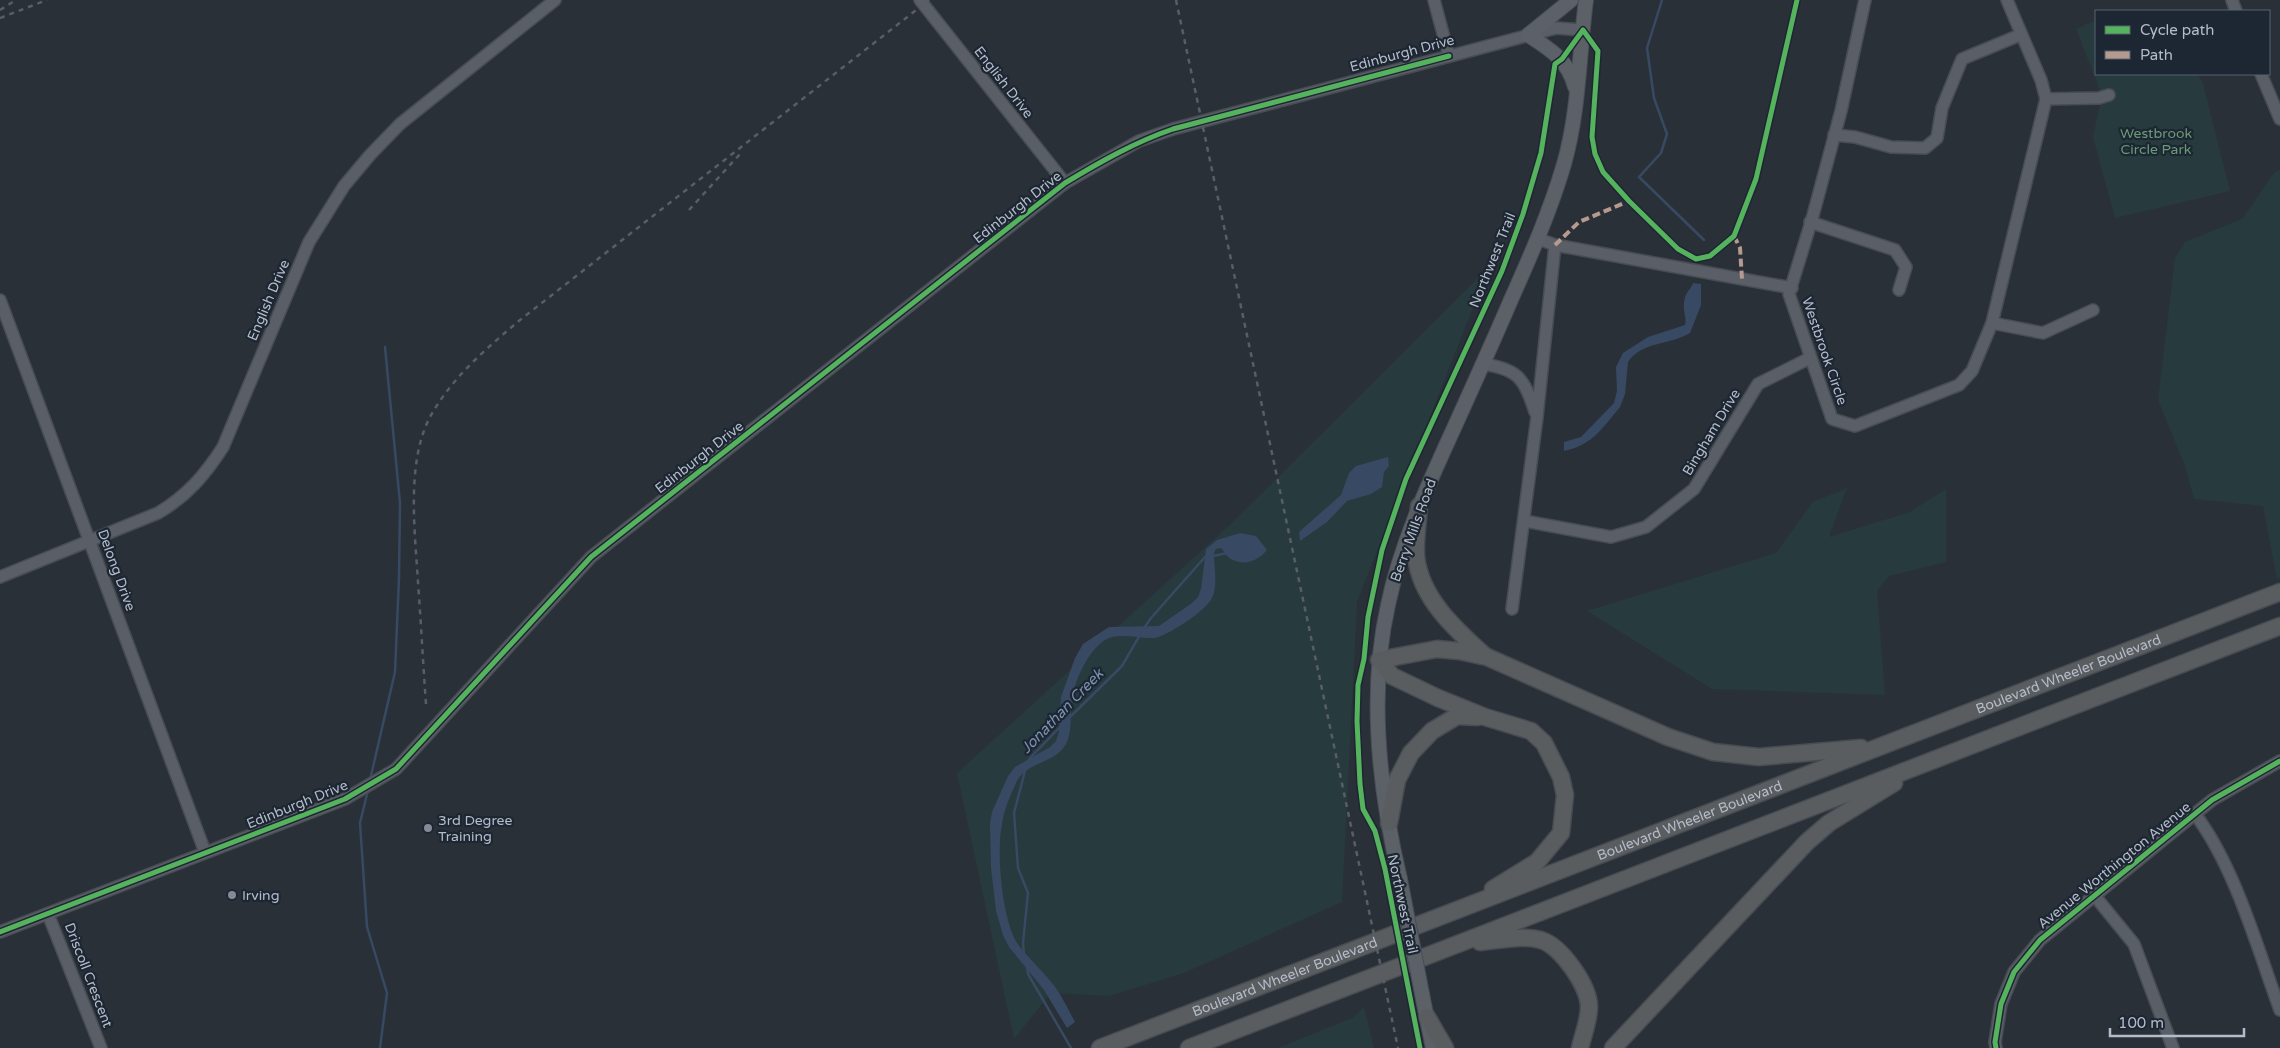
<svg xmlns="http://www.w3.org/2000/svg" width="2280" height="1048" font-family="'Varela Round',sans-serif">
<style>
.green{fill:#273a3e}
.water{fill:#384963}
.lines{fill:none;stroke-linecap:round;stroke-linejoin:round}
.stream{stroke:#384963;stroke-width:2.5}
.minor-casing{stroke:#484c53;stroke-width:14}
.major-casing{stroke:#484c55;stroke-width:16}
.highway-casing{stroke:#474c53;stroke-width:19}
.minor{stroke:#5a5e66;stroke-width:11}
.major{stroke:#5c6168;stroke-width:14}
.highway{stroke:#5a5d60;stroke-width:16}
.rail{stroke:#595d64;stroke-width:2.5;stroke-dasharray:5 5;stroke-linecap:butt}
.major-bridge-casing{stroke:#484c55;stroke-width:16;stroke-linecap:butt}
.major-bridge{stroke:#5c6168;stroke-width:14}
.quiet{stroke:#b69a8f;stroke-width:4;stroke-dasharray:8 4;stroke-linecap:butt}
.cycleway-casing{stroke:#1d2633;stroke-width:8}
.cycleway{stroke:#56b35d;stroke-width:5}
.poi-dot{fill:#848b96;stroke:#1d2633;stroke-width:2}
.labels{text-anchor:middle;stroke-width:4.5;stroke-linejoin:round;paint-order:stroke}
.street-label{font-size:14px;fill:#b4bcc9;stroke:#1d2633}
.park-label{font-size:14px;fill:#6b9a76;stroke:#1d2633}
.poi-label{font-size:14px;fill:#b4bcc9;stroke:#1d2633;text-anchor:start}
.water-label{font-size:15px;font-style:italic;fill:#7c92b1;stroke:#1d2633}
</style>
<rect width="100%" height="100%" fill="#2a3038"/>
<!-- green -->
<g class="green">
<path d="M2096,20v54h99l7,6 28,111 -115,27 -22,-81 9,-42 -26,-66z"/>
<path d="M2280,170v407l-3,2 -14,-73 -69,-7 -9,-33 -27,-66 17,-142 10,-16 57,-23 32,-46z"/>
<path d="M1489,267l-132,335 -15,300 -158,71 -75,23 -58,-3 -37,46 -57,-266 277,-252z"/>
<path d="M1847,488l-18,49 81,-25 36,-23v73l-57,14 -12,15 8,104 -173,-6 -125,-78 189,-58 37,-51z"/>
<path d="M1364,1007l10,41h-96l76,-31z"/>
</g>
<!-- water -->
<g class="water">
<path d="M1693,283l8,1v21l-11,28c-19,12 -48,8 -62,29l-3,32 -5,13c-18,21 -27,38 -56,44v-9l17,-5 33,-34 3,-12 -1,-24 7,-14 25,-16 37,-12c2,-7 -2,-13 -1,-21 1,-13 7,-14 9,-21z"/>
<path d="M1388,457l1,9 -5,6 -2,15 -11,7 -24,7 -20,21 -27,19 -1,-9 42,-37 8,-22 7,-7z"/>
<path d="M1240,533l16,3 11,14c-7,10 -23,16 -34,10 -6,-2 -8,-8 -12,-12l-5,1 -2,4c0,14 4,33 -2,45 -5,12 -46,39 -58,40 -15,1 -35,-6 -49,2 -17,11 -31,41 -33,61 -2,13 0,26 -4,38 -8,25 -40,21 -51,42 -6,13 -13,28 -15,43 -6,28 0,94 15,119 10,14 24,26 35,40 9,11 16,26 23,39l-8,6 -23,-38 -35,-43 -6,-12 -7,-24 -5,-43 -1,-44 2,-12 16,-36 7,-9 35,-20 6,-6 3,-9 2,-35 14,-39 8,-14 26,-17 50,-1 33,-23 6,-6 3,-8 5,-40 11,-9z"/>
</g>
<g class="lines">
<!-- stream -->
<g class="stream">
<path d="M1662,0l-15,48 7,50 13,36 -6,19 -22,24 65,63"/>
<path d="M1213,556l14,-3"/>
<path d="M1144,628l7,-10 54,-61"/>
<path d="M1069,718l53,-52 18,-31"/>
<path d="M1029,759l31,-32"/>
<path d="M370,780l25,-108 4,-94 1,-75 -15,-156"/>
<path d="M368,790l-8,33 7,104 20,66 -7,55"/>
<path d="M1024,954l-1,-11 5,-50 -10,-25 -4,-55 11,-42"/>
<path d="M1027,967l1,7 43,74"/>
</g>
<defs>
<g id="minor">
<path d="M920,0l145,183"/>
<path d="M1434,0l15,56"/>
<path d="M1865,0l-24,111 -29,108 -23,75 43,125 23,7 104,-41 13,-14 20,-48 54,-224 -5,-19 -34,-80"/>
<path d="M2232,0l4,11"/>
<path d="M2261,74l19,45"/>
<path d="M2046,99l53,-1 10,-3"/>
<path d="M1834,135l21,2 36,10 34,1 12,-10 5,-30 20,-49 58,-24"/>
<path d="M1810,222l85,28 11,17 -7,23"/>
<path d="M1539,239l16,6 237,43"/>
<path d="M0,300l205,552"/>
<path d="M1992,323l51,10 50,-23"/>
<path d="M1483,364c36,5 41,15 52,48"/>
<path d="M1524,521l87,16 35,-10 48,-38 64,-105 52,-26"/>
<path d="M0,577l158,-64c29,-17 47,-38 65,-66l86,-205 35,-56 26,-31 30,-31 155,-124"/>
<path d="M1512,609l25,-192 18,-172"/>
<path d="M2195,814c40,53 62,133 85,196"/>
<path d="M2094,895l40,49 39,104"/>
<path d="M48,914l53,134"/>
<path d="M0,932l345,-133 51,-30 195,-212 474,-374 74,-42 34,-12 383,-101 27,2"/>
<path d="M1996,1048l-1,-6 6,-38 13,-32 26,-32 172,-140 68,-39"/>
</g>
<g id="major">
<path d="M1571,0l-43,35c22,14 40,25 47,52"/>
<path d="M1400,879c-21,-89 -32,-185 -12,-274 13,-62 40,-120 66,-177 19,-42 38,-84 56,-126 20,-45 40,-90 54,-138 15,-52 15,-110 22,-164"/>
<path d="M1423,999l10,49"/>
</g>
<g id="highway">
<path d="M1419,506c-1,16 -4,34 -3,50 4,42 40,74 69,100"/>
<path d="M1389,823l8,-43 14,-27 21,-22 25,-15 21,1"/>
<path d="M1493,889l44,-27 24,-29 4,-38 -4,-18 -17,-34 -13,-12 -46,-14 -47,-19 -46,-22 -13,-16 58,-11 22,2 28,6 181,80 45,15 46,5 102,-9"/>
<path d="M1480,942c20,-2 42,-7 61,-2 20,6 48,46 48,67 0,13 -6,28 -9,41"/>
<path d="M1427,1017l18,31"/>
<path id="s1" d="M1100,1048l1180,-456"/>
<path d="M1189,1048l1091,-422"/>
<path d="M1613,1048l194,-206 22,-19 65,-40"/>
</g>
</defs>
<!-- minor casing -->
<use href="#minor" class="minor-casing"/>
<!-- major casing -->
<use href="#major" class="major-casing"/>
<!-- highway casing -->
<use href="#highway" class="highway-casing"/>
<!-- minor -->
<use href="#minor" class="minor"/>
<!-- major -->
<use href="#major" class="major"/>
<!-- highway -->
<use href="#highway" class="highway"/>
<!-- rail -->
<g class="rail">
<path d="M1176,0l222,1048"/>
<path d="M0,10l16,-10"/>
<path d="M0,18l47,-18"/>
<path d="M689,210l51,-56"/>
<path d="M426,704c-3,-41 -5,-81 -8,-122 -3,-50 -12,-119 12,-165 22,-40 56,-68 90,-97l409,-320"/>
</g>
<defs>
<path id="major-bridge" d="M1400,879l23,120"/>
</defs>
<!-- major-bridge casing -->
<use href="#major-bridge" class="major-bridge-casing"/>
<!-- major-bridge -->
<use href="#major-bridge" class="major-bridge"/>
<!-- quiet -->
<g class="quiet">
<path d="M1734,236l6,12 2,31"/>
<path d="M1555,245l24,-23 50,-21"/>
</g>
<defs>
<g id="cycleway">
<path d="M0,932l345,-133 51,-30 195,-212 474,-374c35,-21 70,-41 108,-54l276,-73"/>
<path d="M1420,1048l-35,-179 -10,-38 -12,-22 -3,-25 -3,-63 1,-36 6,-26 4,-42 14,-67 24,-71 96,-208 21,-57 18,-61 14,-89 7,-5 21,-29 15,21 -6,86 3,17 8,18 26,29 49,48 18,10 14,-3 24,-20 22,-57 41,-179"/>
<path d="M1996,1048l-1,-6 6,-38 13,-32 26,-32 172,-140 68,-39"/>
</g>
</defs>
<!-- cycleway casing -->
<use href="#cycleway" class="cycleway-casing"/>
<!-- cycleway -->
<use href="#cycleway" class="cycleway"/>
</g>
<!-- markers -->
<g class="poi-dot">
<circle cx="428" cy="828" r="5"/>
<circle cx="232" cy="895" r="5"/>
</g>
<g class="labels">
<!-- street labels -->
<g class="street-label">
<text transform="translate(1402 53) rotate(-15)" y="5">Edinburgh Drive</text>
<text transform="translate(1004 82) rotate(52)" y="5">English Drive</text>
<text transform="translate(1017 207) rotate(-38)" y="5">Edinburgh Drive</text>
<text transform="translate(1492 260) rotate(-68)" y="5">Northwest Trail</text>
<text transform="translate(268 300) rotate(-67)" y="5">English Drive</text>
<text transform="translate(1825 351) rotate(71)" y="5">Westbrook Circle</text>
<text transform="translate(1711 432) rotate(-59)" y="5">Bingham Drive</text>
<text transform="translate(699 457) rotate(-38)" y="5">Edinburgh Drive</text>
<text transform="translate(1413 530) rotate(-70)" y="5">Berry Mills Road</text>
<text transform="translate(117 570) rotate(70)" y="5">Delong Drive</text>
<text dy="5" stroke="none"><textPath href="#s1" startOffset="1038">Boulevard Wheeler Boulevard</textPath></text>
<text transform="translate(297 804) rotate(-22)" y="5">Edinburgh Drive</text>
<text dy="5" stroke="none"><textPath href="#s1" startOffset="632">Boulevard Wheeler Boulevard</textPath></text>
<text transform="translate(2114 865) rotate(-39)" y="5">Avenue Worthington Avenue</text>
<text transform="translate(1403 904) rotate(78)" y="5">Northwest Trail</text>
<text transform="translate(89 975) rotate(69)" y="5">Driscoll Crescent</text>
<text dy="5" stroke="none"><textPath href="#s1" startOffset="198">Boulevard Wheeler Boulevard</textPath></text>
</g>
<!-- park labels -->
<g class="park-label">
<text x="2156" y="138">Westbrook<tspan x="2156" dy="16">Circle Park</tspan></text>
</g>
<!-- poi labels -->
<g class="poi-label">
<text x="438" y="825">3rd Degree<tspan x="438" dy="16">Training</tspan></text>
<text x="242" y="900">Irving</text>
</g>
<!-- water labels -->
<g class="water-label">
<text transform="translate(1062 711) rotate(-46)" y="5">Jonathan Creek</text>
</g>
</g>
<!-- legend -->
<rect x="2095" y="10" width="175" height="65" fill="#1d2633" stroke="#59626f"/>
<rect x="2105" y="26" width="25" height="8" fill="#56b35d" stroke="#59626f"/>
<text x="2140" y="35" font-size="15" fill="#b4bcc9">Cycle path</text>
<rect x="2105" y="51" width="25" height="8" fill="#b69a8f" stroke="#59626f"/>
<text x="2140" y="60" font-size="15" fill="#b4bcc9">Path</text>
<!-- scale -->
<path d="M2110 1028v8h134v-8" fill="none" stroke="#b4bcc9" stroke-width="2.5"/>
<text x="2118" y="1028" font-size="15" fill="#b4bcc9" stroke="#1d2633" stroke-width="4" paint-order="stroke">100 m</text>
</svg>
